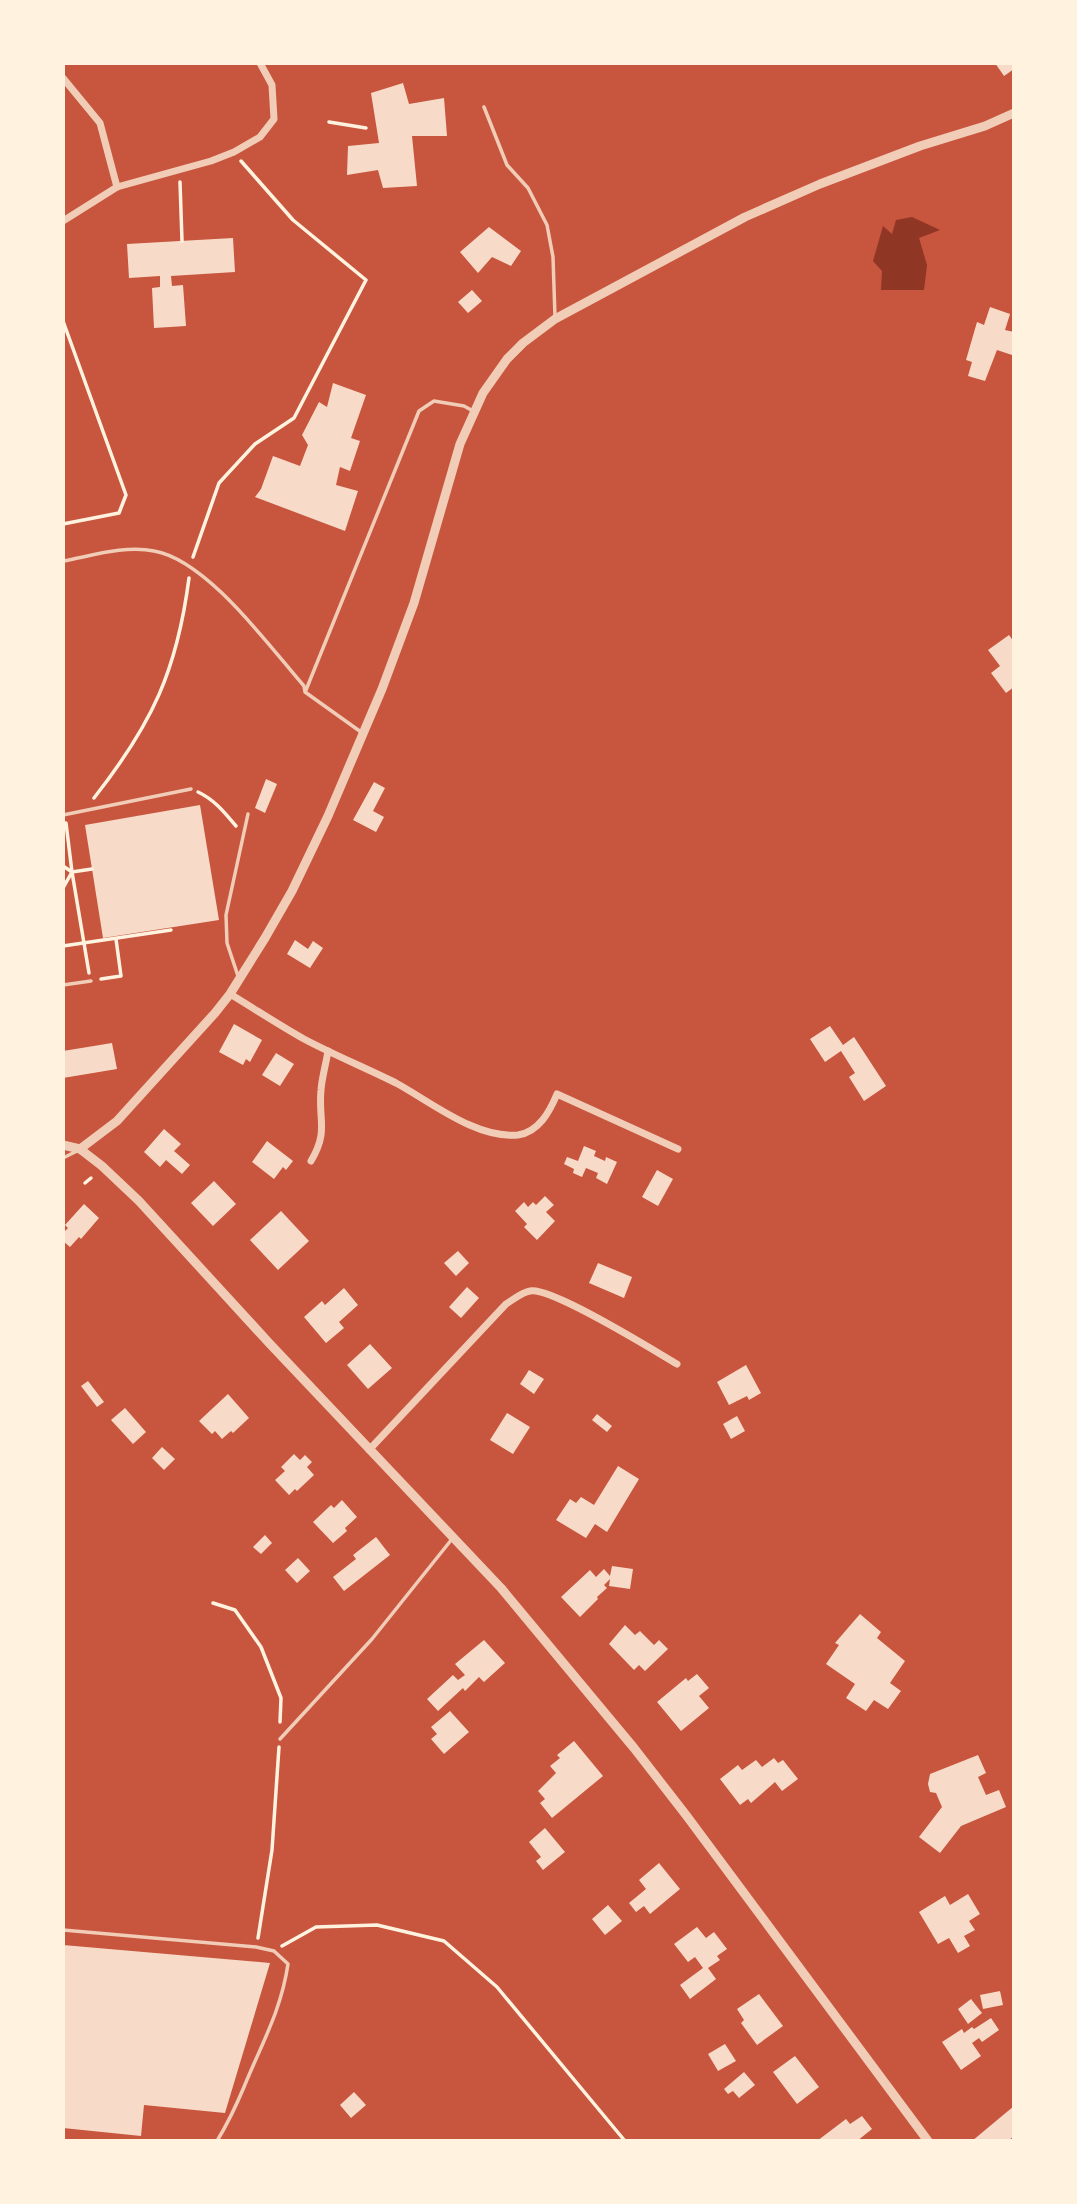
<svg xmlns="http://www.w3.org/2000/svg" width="1077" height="2204" font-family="'Fira Sans',sans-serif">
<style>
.water{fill:#8f3625}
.building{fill:#f7dbc8}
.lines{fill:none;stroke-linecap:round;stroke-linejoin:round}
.path{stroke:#fff3e0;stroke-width:3.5}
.service{stroke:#f1ccb7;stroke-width:3.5}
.minor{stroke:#f1ccb7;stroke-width:7}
.tertiary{stroke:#f1ccb7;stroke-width:9}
</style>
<rect width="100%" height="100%" fill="#c8553d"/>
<!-- water -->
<path class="water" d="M912,217l28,13 -21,8 8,27 -3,25h-43l1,-19 -9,-10 10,-35 9,8 4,-14z"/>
<!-- building -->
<g class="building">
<path d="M995,63h19v6l-10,7z"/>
<path d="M403,83l6,21 35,-6 3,38h-35l5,50 -34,2 -5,-18 -31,5 1,-29 31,-3 -8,-50z"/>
<path d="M489,227l32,24 -10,15 -19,-9 -14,16 -18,-21z"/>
<path d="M233,238l2,34 -64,4 1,10 11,-1 3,41 -32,2 -2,-40 8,-1v-11l-31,2 -2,-34z"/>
<path d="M472,290l10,11 -14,12 -10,-11z"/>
<path d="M990,307l20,7 -5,16 9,2v16l-2,7 -15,-5 -12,31 -17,-5 4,-14 -6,-2 11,-38 7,3z"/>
<path d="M333,383l33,12 -15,43 9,3 -10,30 -10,-4 -4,18 22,6 -13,40 -90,-34 6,-8 12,-33 27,10 8,-21 -6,-10 17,-33 8,5z"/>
<path d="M1009,635l5,7v45l-8,6 -15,-20 9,-7 -12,-16z"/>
<path d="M266,779l11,5 -12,29 -10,-5z"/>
<path d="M374,782l11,6 -12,23 11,6 -8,15 -23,-12z"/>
<path d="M200,805l19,115 -116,18 -18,-113z"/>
<path d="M295,940l13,9 5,-8 10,7 -13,20 -23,-14z"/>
<path d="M234,1024l28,16 -12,22 -4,-3 -3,6 -24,-13z"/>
<path d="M830,1026l13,19 11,-8 32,49 -22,15 -15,-24 6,-4 -14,-22 -16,11 -15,-23z"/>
<path d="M112,1043l5,26 -54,9v-27z"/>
<path d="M276,1053l18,11 -14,22 -18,-11z"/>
<path d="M164,1129l17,15 -7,7 16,14 -8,9 -16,-14 -6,7 -16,-15z"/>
<path d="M267,1141l26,20 -7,9 -3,-3 -9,12 -22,-17z"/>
<path d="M584,1146l12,5 -2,5 11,5 1,-4 11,5 -10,22 -11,-6 2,-5 -12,-5 -4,9 -9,-4 1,-4 -10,-5 3,-7 11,4z"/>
<path d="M657,1170l16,9 -15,27 -16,-9z"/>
<path d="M214,1181l22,23 -23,22 -22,-23z"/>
<path d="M545,1196l9,9 -8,7 9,9 -18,19 -13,-13 3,-3 -12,-13 9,-9 4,5 5,-5 3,3z"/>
<path d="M84,1204l15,14 -18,21 -2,-2 -9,10 -7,-6v-8l5,-5 -3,-3z"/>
<path d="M281,1211l28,30 -31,29 -28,-30z"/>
<path d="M458,1251l11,12 -13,13 -12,-13z"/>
<path d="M598,1263l34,14 -8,21 -35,-15z"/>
<path d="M467,1287l12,11 -18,20 -12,-11z"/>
<path d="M344,1288l14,17 -19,17 5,6 -18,15 -22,-26 18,-16 3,4z"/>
<path d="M370,1344l22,24 -24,21 -21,-24z"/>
<path d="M746,1365l15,28 -12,7 -2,-4 -18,9 -12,-23z"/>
<path d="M529,1370l15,9 -10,15 -14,-10z"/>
<path d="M88,1381l16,21 -7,5 -16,-21z"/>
<path d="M228,1394l21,24 -16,15 -2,-2 -9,8 -7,-8 -3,3 -13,-13z"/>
<path d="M125,1408l21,24 -13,12 -22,-24z"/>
<path d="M507,1413l23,14 -17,27 -23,-14z"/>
<path d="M597,1414l15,12 -5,6 -15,-12z"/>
<path d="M737,1416l8,15 -14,8 -8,-15z"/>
<path d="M162,1447l13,12 -11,11 -12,-12z"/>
<path d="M294,1454l6,6 5,-5 7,7 -5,5 7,8 -17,16 -2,-2 -6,6 -14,-15 10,-9 -4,-4z"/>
<path d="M618,1466l21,13 -32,53 -12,-8 -9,14 -30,-18 14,-21 6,4 5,-6 13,8z"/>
<path d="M342,1500l15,17 -12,11 2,3 -14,12 -20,-21 18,-17 3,3z"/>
<path d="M265,1535l7,8 -11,11 -8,-7z"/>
<path d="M376,1537l14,18 -46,36 -11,-14 23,-18 -3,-4z"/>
<path d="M298,1558l12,13 -13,12 -12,-13z"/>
<path d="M612,1566l21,3 -3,20 -21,-3 1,-7 -6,6 3,3 -10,9 1,2 -18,18 -19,-20 29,-27 6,7 8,-8 6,7z"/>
<path d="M860,1614l21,18 -4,6 28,23 -15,22 11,8 -13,18 -14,-9 -8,11 -20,-13 9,-14 -29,-20 13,-19 -4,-2z"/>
<path d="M625,1625l10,10 5,-4 14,14 5,-5 9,9 -23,22 -6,-6 -5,5 -25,-26z"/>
<path d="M484,1640l21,23 -21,19 -5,-5 -14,14 -2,-3 -25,23 -11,-12 26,-24 5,5 7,-5 -10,-11z"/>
<path d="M697,1674l12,14 -10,8 10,12 -28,23 -24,-29 29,-24 2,3z"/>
<path d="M450,1711l19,21 -25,22 -13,-15 6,-5 -6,-7z"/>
<path d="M574,1741l29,35 -51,42 -12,-15 5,-4 -7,-8 18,-18 -6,-7 10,-8 -3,-3z"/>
<path d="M978,1755l8,18 -8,4 8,18 13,-5 7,17 -45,19 -21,27 -21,-16 23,-30 -6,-14 -6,-1 -2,-8 2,-10z"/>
<path d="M774,1758l4,5 5,-3 15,19 -16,12 -7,-9 -24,21 -3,-4 -8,6 -20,-26 18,-14 4,5 14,-10 6,7z"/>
<path d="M545,1828l20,24 -22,18 -7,-9 5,-4 -12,-15z"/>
<path d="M659,1863l21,26 -30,25 -6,-8 -8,6 -7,-9 17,-14 -7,-9z"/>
<path d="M968,1894l12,20 -11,7 6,9 -11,6 6,10 -12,7 -9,-15 -11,6 -19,-32 26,-16 5,9z"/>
<path d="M608,1905l14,16 -17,14 -13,-16z"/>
<path d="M697,1927l9,11 8,-6 13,17 -10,7 3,4 -12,8 8,11 -26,20 -10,-14 23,-17 -8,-11 -7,5 -14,-18z"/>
<path d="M63,1945l207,18 -45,150 -81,-8 -3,31 -78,-8z"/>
<path d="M1000,1991l3,14 -20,4 -3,-14z"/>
<path d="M759,1994l24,32 -26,19 -16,-22 3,-3 -7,-11z"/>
<path d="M971,1999l11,14 -14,11 -10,-15z"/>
<path d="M991,2018l8,12 -17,12 -3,-4 -7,5 9,13 -20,14 -19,-28 20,-13 2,4 8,-6 2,2z"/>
<path d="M725,2044l11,17 -18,10 -10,-17z"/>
<path d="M795,2056l24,31 -22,17 -24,-32z"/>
<path d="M744,2072l11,13 -16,13 -6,-7 -5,3 -4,-5z"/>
<path d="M354,2092l12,13 -15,13 -11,-13z"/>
<path d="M1014,2106v30l-6,5h-36z"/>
<path d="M862,2116l10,13 -15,12h-40l29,-22 4,5z"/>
</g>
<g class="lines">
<!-- path -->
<g class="path">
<path d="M329,122l37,6"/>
<path d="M180,182l2,59"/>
<path d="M63,321l63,174 -7,18 -56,11"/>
<path d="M193,557l26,-74 36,-39 39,-26 72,-138 -73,-60 -52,-59"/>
<path d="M198,792c17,8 27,21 38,34"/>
<path d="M94,798c58,-74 83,-127 95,-220"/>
<path d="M63,866l9,6 -6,-49"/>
<path d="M72,872l20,-3"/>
<path d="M63,888l9,-16 17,101"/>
<path d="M63,946l108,-16"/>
<path d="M101,979l20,-3 -5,-37"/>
<path d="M85,1183l6,-5"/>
<path d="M213,1603l22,7 26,37 20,51 -1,24"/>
<path d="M258,1938l14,-88 7,-103"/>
<path d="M282,1946l34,-19 61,-2 67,16 53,46 128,154"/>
</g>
<!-- service -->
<g class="service">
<path d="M484,107l23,58 21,23 19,37 6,32 2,60"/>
<path d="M63,561c28,-5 62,-16 91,-10 53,9 115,95 150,135l1,6 56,40"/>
<path d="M306,690l113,-279 15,-10 30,5 9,5"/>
<path d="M63,815l128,-26"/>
<path d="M239,979l-12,-36 -1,-28 22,-101"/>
<path d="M63,985l28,-4"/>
<path d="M63,1158l14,-7"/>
<path d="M280,1739l92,-100 80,-100"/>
<path d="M63,1930l193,17 18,4 14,13c-7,47 -26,79 -44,123 -8,19 -16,36 -27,54"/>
</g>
<!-- minor -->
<g class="minor">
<path d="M63,78l37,45 17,64"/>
<path d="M63,221l54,-34 94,-26 23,-9 26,-15 14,-18 -2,-34 -12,-22"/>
<path d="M230,994c25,15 49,31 74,45 30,16 62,29 92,44 35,19 80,56 122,52 21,-3 32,-24 39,-41l121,55"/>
<path d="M311,1161c18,-30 7,-41 10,-71 1,-13 5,-26 7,-39"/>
<path d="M369,1450l137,-146c7,-4 16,-12 24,-13 22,-4 123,59 147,73"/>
</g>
<!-- tertiary -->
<g class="tertiary">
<path d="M63,1145l17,4 22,17 37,35 131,143 231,244 133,160 52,67 242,326"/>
<path d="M80,1149l37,-28 98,-108 15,-19 35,-56 27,-47 36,-75 54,-127 32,-86 46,-159 23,-51 24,-34 16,-16 32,-24 190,-102 75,-33 100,-38 65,-20 29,-13"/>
</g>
</g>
<!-- border -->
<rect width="1077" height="2204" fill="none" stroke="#fff3e0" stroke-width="130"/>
</svg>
